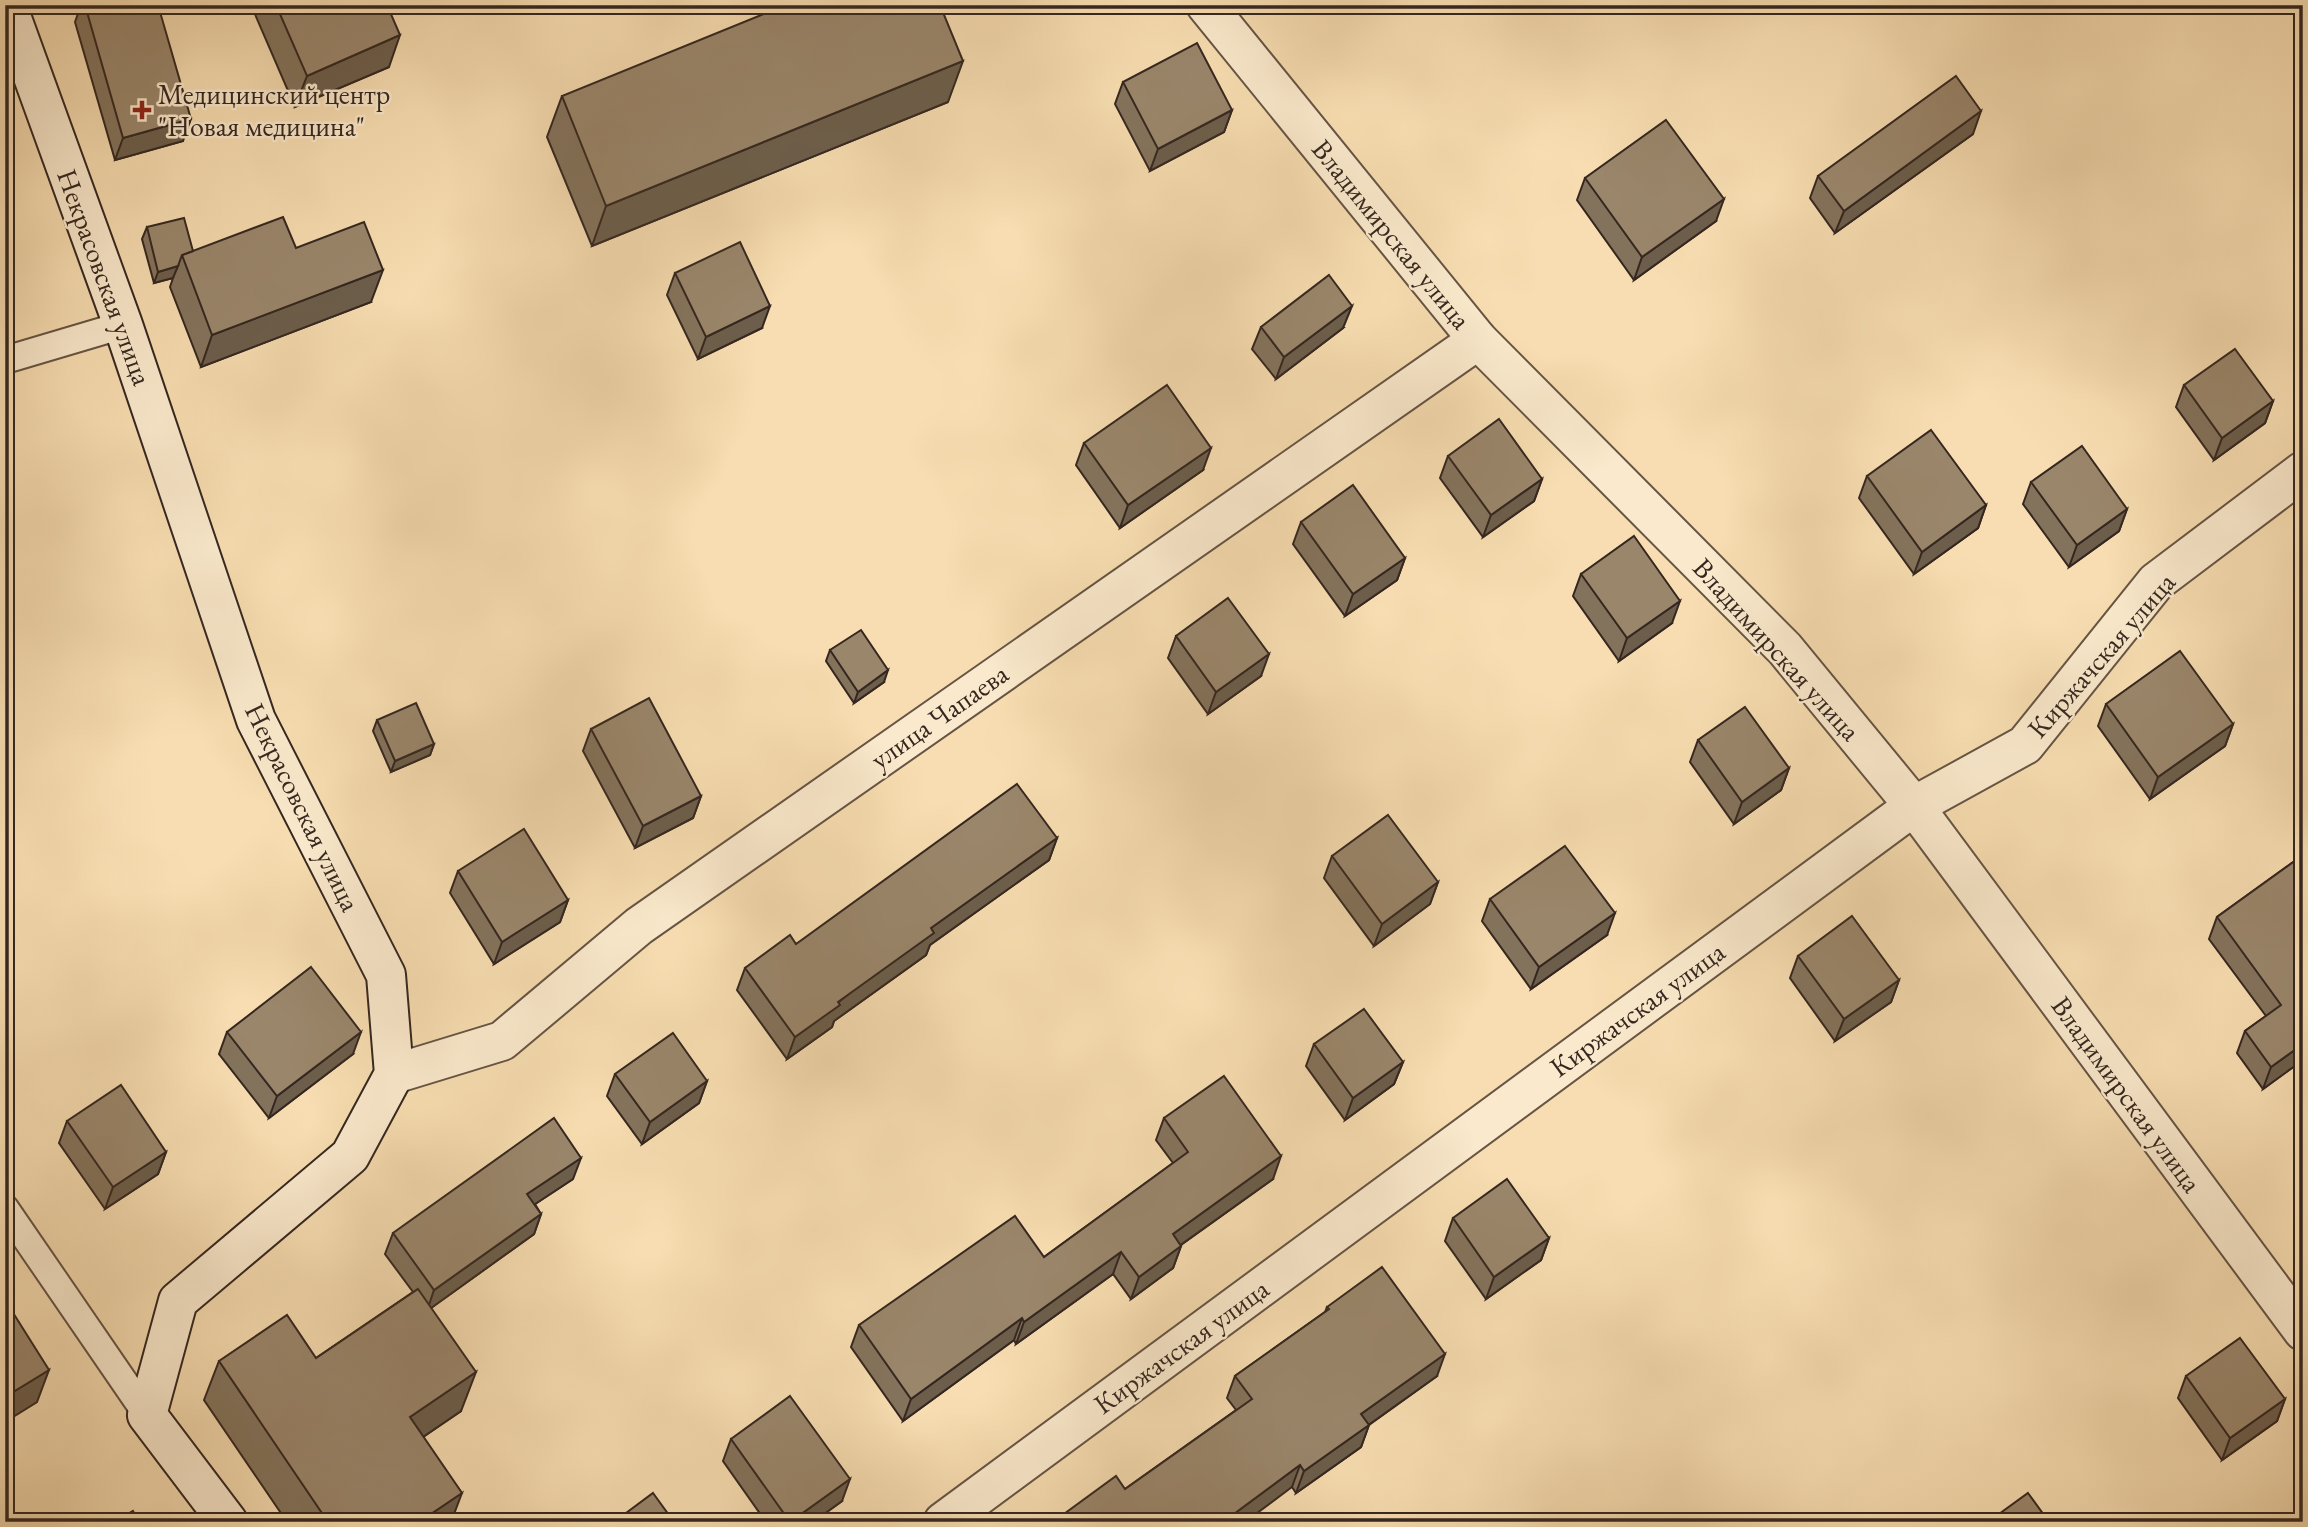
<svg xmlns="http://www.w3.org/2000/svg" width="2308" height="1527" font-family="'EB Garamond',serif">
<style>
.lines{fill:none;stroke-linecap:round;stroke-linejoin:round}
.lane-casing{stroke:#665444;stroke-width:30}
.street-casing{stroke:#665444;stroke-width:42}
.secondary-casing{stroke:#352720;stroke-width:42}
.lane{stroke:#fae9cc;stroke-width:26}
.street{stroke:#fae9cc;stroke-width:38}
.secondary{stroke:#fae9cc;stroke-width:38}
.wall{fill:#84735c;stroke:#352720;stroke-width:2}
.shaded-wall{fill:#6c5e4b;stroke:#352720;stroke-width:2}
.building{fill:#9a866b;stroke:#352720;stroke-width:2}
.poi-dot{fill:#8f2418;stroke:#fae9cc;stroke-width:2.5}
.labels{text-anchor:middle;stroke-width:5;stroke-linejoin:round;paint-order:stroke}
.poi-label{font-size:28px;fill:#352720;stroke:#fae9cc;text-anchor:start}
.street-label{font-size:28px;fill:#352720;stroke:#fae9cc}
</style>
<rect width="100%" height="100%" fill="#f7ddb1"/>
<filter id="stains"><feTurbulence type="fractalNoise" baseFrequency=".00286" numOctaves="4"/><feColorMatrix values="0 0 0 0 .2 0 0 0 0 .09 0 0 0 0 .02 0 0 0 .5 -.17"/></filter>
<radialGradient id="worn" r=".72"><stop offset=".6" stop-color="#630" stop-opacity="0"/><stop offset="1" stop-color="#630" stop-opacity=".3"/></radialGradient>
<g class="lines">
<defs>
<g id="lane">
<path d="M5,360l118,-35"/>
<path d="M5,1208l142,207"/>
</g>
<g id="street">
<path d="M1206,5l272,335 307,309 129,157 389,525"/>
<path d="M394,1074l108,-33 137,-115 839,-586"/>
<path d="M943,1522l971,-716 111,-61 131,-163 147,-111"/>
</g>
<path id="secondary" d="M7,5l116,320 133,395 130,255 8,99 -44,82 -172,145 -31,114 81,107"/>
</defs>
<!-- lane casing -->
<use href="#lane" class="lane-casing"/>
<!-- street casing -->
<use href="#street" class="street-casing"/>
<!-- secondary casing -->
<use href="#secondary" class="secondary-casing"/>
<!-- lane -->
<use href="#lane" class="lane"/>
<!-- street -->
<use href="#street" class="street"/>
<!-- secondary -->
<use href="#secondary" class="secondary"/>
</g>
<!-- wall -->
<g class="wall">
<path d="M81,5h77l25,136 -68,19 -40,-138z"/>
<path d="M251,5h136l2,62 -94,40z"/>
<path d="M1123,82l109,28 -8,22 -74,39 -35,-67z"/>
<path d="M562,96l386,6 -356,144 -45,-109z"/>
<path d="M1973,134l-138,99 -25,-35 8,-22z"/>
<path d="M1585,178l131,43 -82,59 -57,-80z"/>
<path d="M147,227l46,24 103,-3 75,54 -170,65 -31,-80 3,-9 -19,5 -12,-44z"/>
<path d="M675,273l87,55 -64,31 -31,-64z"/>
<path d="M1261,327l82,1 -67,51 -24,-30z"/>
<path d="M2184,385l89,16 -8,22 -51,37 -38,-53z"/>
<path d="M1084,443l119,27 -83,58 -44,-63z"/>
<path d="M1448,456l94,23 -8,22 -51,36 -43,-59z"/>
<path d="M1867,476l119,29 -8,23 -64,46 -55,-76z"/>
<path d="M2031,482l96,27 -8,22 -50,36 -46,-63z"/>
<path d="M1301,522l104,36 -8,22 -52,36 -52,-72z"/>
<path d="M1581,574l91,49 -53,38 -46,-65z"/>
<path d="M1176,636l85,40 -53,38 -40,-56z"/>
<path d="M830,650l54,32 -30,21 -28,-42z"/>
<path d="M2106,704l127,20 -8,22 -75,53 -52,-73z"/>
<path d="M377,720l57,24 -4,11 -39,17 -18,-41z"/>
<path d="M591,729l110,67 -8,22 -58,30 -52,-97z"/>
<path d="M1698,740l91,28 -8,22 -47,34 -44,-62z"/>
<path d="M1057,838l-8,22 -119,85 -4,10 -92,66 -2,6 -45,32 -50,-69 8,-22 51,-24z"/>
<path d="M2303,855v205l-40,29 -26,-36 8,-22 21,-15 -57,-77 8,-22z"/>
<path d="M1332,856l106,26 -8,22 -56,42 -50,-68z"/>
<path d="M458,871l110,29 -8,22 -66,42 -44,-71z"/>
<path d="M1490,899l117,36 -76,54 -49,-68z"/>
<path d="M1798,956l101,24 -8,22 -56,39 -45,-63z"/>
<path d="M227,1032l126,22 -84,64 -50,-64z"/>
<path d="M1314,1044l89,18 -9,22 -49,36 -39,-54z"/>
<path d="M615,1074l92,7 -8,22 -57,41 -35,-48z"/>
<path d="M1164,1118l109,61 -92,66v1l-8,22 -42,31 -18,-25 -97,70 -2,-4 -111,81 -52,-74 8,-22 185,-68 129,-94 -17,-23z"/>
<path d="M67,1121l99,31 -8,22 -53,35 -46,-66z"/>
<path d="M573,1179l-38,25 6,10 -7,20 -103,74 30,103 -38,26 28,85h-164l-83,-122 15,-39 97,-3 97,-66 -28,-38 8,-21z"/>
<path d="M1453,1218l96,20 -8,22 -55,39 -41,-58z"/>
<path d="M1327,1307l110,69 -68,49 -8,22 -65,46 -4,-6 -167,2 111,-79 -9,-12 8,-22 90,-64z"/>
<path d="M2186,1376l99,23 -8,22 -55,39 -44,-62z"/>
<path d="M731,1439l111,62 -29,21h-47l-43,-61z"/>
</g>
<!-- shaded-wall -->
<g class="shaded-wall">
<path d="M400,35l-11,32 -94,40 12,-31z"/>
<path d="M963,61l-15,41 -356,144 14,-40z"/>
<path d="M1232,110l-8,22 -74,39 8,-22z"/>
<path d="M1981,111l-8,23 -138,99 9,-22z"/>
<path d="M191,119l-8,22 -68,19 8,-22z"/>
<path d="M1724,199l-8,22 -82,59 8,-23z"/>
<path d="M178,266l-5,12 -19,5 4,-11z"/>
<path d="M383,270l-12,32 -170,65 11,-32z"/>
<path d="M770,306l-8,22 -64,31 8,-22z"/>
<path d="M1352,306l-9,22 -67,51 8,-22z"/>
<path d="M2273,401l-8,22 -51,37 8,-22z"/>
<path d="M1211,448l-8,22 -83,58 8,-23z"/>
<path d="M1542,479l-8,22 -51,36 8,-22z"/>
<path d="M1986,505l-8,23 -64,46 8,-22z"/>
<path d="M2127,509l-8,22 -50,36 8,-22z"/>
<path d="M1405,558l-8,22 -52,36 8,-22z"/>
<path d="M1680,601l-8,22 -53,38 8,-23z"/>
<path d="M1269,654l-8,22 -53,38 8,-22z"/>
<path d="M888,670l-4,12 -30,21 4,-11z"/>
<path d="M2233,724l-8,22 -75,53 8,-22z"/>
<path d="M434,744l-4,11 -39,17 4,-11z"/>
<path d="M1789,768l-8,22 -47,34 8,-22z"/>
<path d="M701,796l-8,22 -58,30 8,-22z"/>
<path d="M1057,838l-8,22 -119,85 -4,10 -92,66 -2,6 -45,32 8,-22 136,-109z"/>
<path d="M1438,882l-8,22 -56,42 8,-22z"/>
<path d="M568,900l-8,22 -66,42 8,-22z"/>
<path d="M1615,913l-8,22 -76,54 8,-22z"/>
<path d="M1899,980l-8,22 -56,39 9,-22z"/>
<path d="M361,1032l-8,22 -84,64 8,-22z"/>
<path d="M2303,1044v16l-40,29 8,-22z"/>
<path d="M1403,1062l-9,22 -49,36 8,-22z"/>
<path d="M707,1081l-8,22 -57,41 8,-22z"/>
<path d="M166,1152l-8,22 -53,35 8,-22z"/>
<path d="M1281,1156l-8,23 -108,77 8,-22z"/>
<path d="M581,1158l-8,21 -53,35 7,-20z"/>
<path d="M541,1214l-7,20 -107,77 7,-21z"/>
<path d="M1549,1238l-8,22 -55,39 8,-22z"/>
<path d="M1181,1246l-8,22 -42,31 8,-22z"/>
<path d="M1121,1252l-8,22 -97,70 8,-22z"/>
<path d="M1022,1318l-8,22 -111,81 8,-22z"/>
<path d="M1445,1354l-8,22 -84,60 8,-22z"/>
<path d="M49,1370l-12,32 -32,20v-25z"/>
<path d="M476,1372l-15,39 -66,45 15,-39z"/>
<path d="M2285,1399l-8,22 -55,39 8,-22z"/>
<path d="M1369,1425l-8,22 -65,46 8,-22z"/>
<path d="M1300,1465l-8,22 -47,35h-22z"/>
<path d="M850,1479l-8,22 -29,21h-23z"/>
<path d="M462,1493l-11,29h-32z"/>
</g>
<!-- building -->
<g class="building">
<path d="M85,5h73l33,114 -68,19z"/>
<path d="M276,5h111l13,30 -93,41z"/>
<path d="M786,5h154l23,56 -357,145 -44,-110z"/>
<path d="M1197,43l35,67 -74,39 -35,-67z"/>
<path d="M1956,76l25,35 -137,100 -26,-35z"/>
<path d="M1666,120l58,79 -82,58 -57,-79z"/>
<path d="M283,217l13,31 68,-26 19,48 -171,65 -30,-80z"/>
<path d="M184,218l9,33 -11,4 -4,11 -20,6 -11,-45z"/>
<path d="M740,242l30,64 -64,31 -31,-64z"/>
<path d="M1329,275l23,31 -68,51 -23,-30z"/>
<path d="M2235,349l38,52 -51,37 -38,-53z"/>
<path d="M1167,385l44,63 -83,57 -44,-62z"/>
<path d="M1499,419l43,60 -51,36 -43,-59z"/>
<path d="M1931,430l55,75 -64,47 -55,-76z"/>
<path d="M2082,446l45,63 -50,36 -46,-63z"/>
<path d="M1353,485l52,73 -52,36 -52,-72z"/>
<path d="M1634,536l46,65 -53,37 -46,-64z"/>
<path d="M1228,598l41,56 -53,38 -40,-56z"/>
<path d="M861,630l27,40 -30,22 -28,-42z"/>
<path d="M2180,651l53,73 -75,53 -52,-73z"/>
<path d="M649,698l52,98 -58,30 -52,-97z"/>
<path d="M416,703l18,41 -39,17 -18,-41z"/>
<path d="M1745,707l44,61 -47,34 -44,-62z"/>
<path d="M1017,784l40,54 -126,90 3,5 -96,69 2,3 -45,32 -50,-69 45,-33 6,9z"/>
<path d="M1388,815l50,67 -56,42 -50,-68z"/>
<path d="M524,829l44,71 -66,42 -44,-71z"/>
<path d="M1565,846l50,67 -76,54 -49,-68z"/>
<path d="M2303,855v189l-32,23 -26,-36 36,-26 -64,-88z"/>
<path d="M1852,916l47,64 -55,39 -46,-63z"/>
<path d="M311,967l50,65 -84,64 -50,-64z"/>
<path d="M1364,1009l39,53 -50,36 -39,-54z"/>
<path d="M673,1033l34,48 -57,41 -35,-48z"/>
<path d="M1224,1076l57,80 -108,78 8,12 -42,31 -18,-25 -97,70 -2,-4 -111,81 -52,-74 156,-109 29,41 144,-105 -24,-34z"/>
<path d="M121,1085l45,67 -53,35 -46,-66z"/>
<path d="M554,1118l27,40 -54,36 14,20 -107,76 -41,-57z"/>
<path d="M1507,1179l42,59 -55,39 -41,-59z"/>
<path d="M1382,1267l63,87 -84,60 8,11 -65,46 -4,-6 -77,57h-170l63,-46 9,13 127,-90 -17,-23 94,-67 -2,-2z"/>
<path d="M418,1289l58,83 -66,45 52,76 -43,29h-91l-109,-161 68,-46 29,43z"/>
<path d="M5,1300l44,70 -44,27z"/>
<path d="M2240,1338l45,61 -55,39 -44,-62z"/>
<path d="M790,1396l60,83 -60,43 -59,-83z"/>
<path d="M653,1493l21,29h-60z"/>
<path d="M2028,1493l21,29h-61z"/>
<path d="M133,1511l6,11h-25z"/>
</g>
<!-- markers -->
<path class="poi-dot" d="M138.5 99.5h7v7h7v7h-7v7h-7v-7h-7v-7h7z"/>
<g class="labels">
<!-- poi labels -->
<g class="poi-label">
<text x="158" y="104">Медицинский центр<tspan x="158" dy="32">"Новая медицина"</tspan></text>
</g>
<!-- street labels -->
<g class="street-label">
<text transform="translate(1392 234) rotate(51)" y="10">Владимирская улица</text>
<text transform="translate(105 277) rotate(70)" y="10">Некрасовская улица</text>
<text transform="translate(1777 649) rotate(48)" y="10">Владимирская улица</text>
<text transform="translate(2101 655) rotate(-49)" y="10">Киржачская улица</text>
<text transform="translate(939 716) rotate(-35)" y="10">улица Чапаева</text>
<text transform="translate(303 807) rotate(64)" y="10">Некрасовская улица</text>
<text transform="translate(1637 1009) rotate(-36)" y="10">Киржачская улица</text>
<text transform="translate(2127 1094) rotate(54)" y="10">Владимирская улица</text>
<text transform="translate(1181 1346) rotate(-36)" y="10">Киржачская улица</text>
</g>
</g>
<!-- margin -->
<rect width="2308" height="1527" fill="none" stroke="#f7ddb1" stroke-width="28"/>
<rect x="7" y="7" width="2294" height="1513" fill="none" stroke="#352720" stroke-width="3.5"/>
<rect x="14" y="14" width="2280" height="1499" fill="none" stroke="#352720" stroke-width="2"/>
<rect width="100%" height="100%" filter="url(#stains)"/>
<rect width="100%" height="100%" fill="url(#worn)"/>
</svg>
